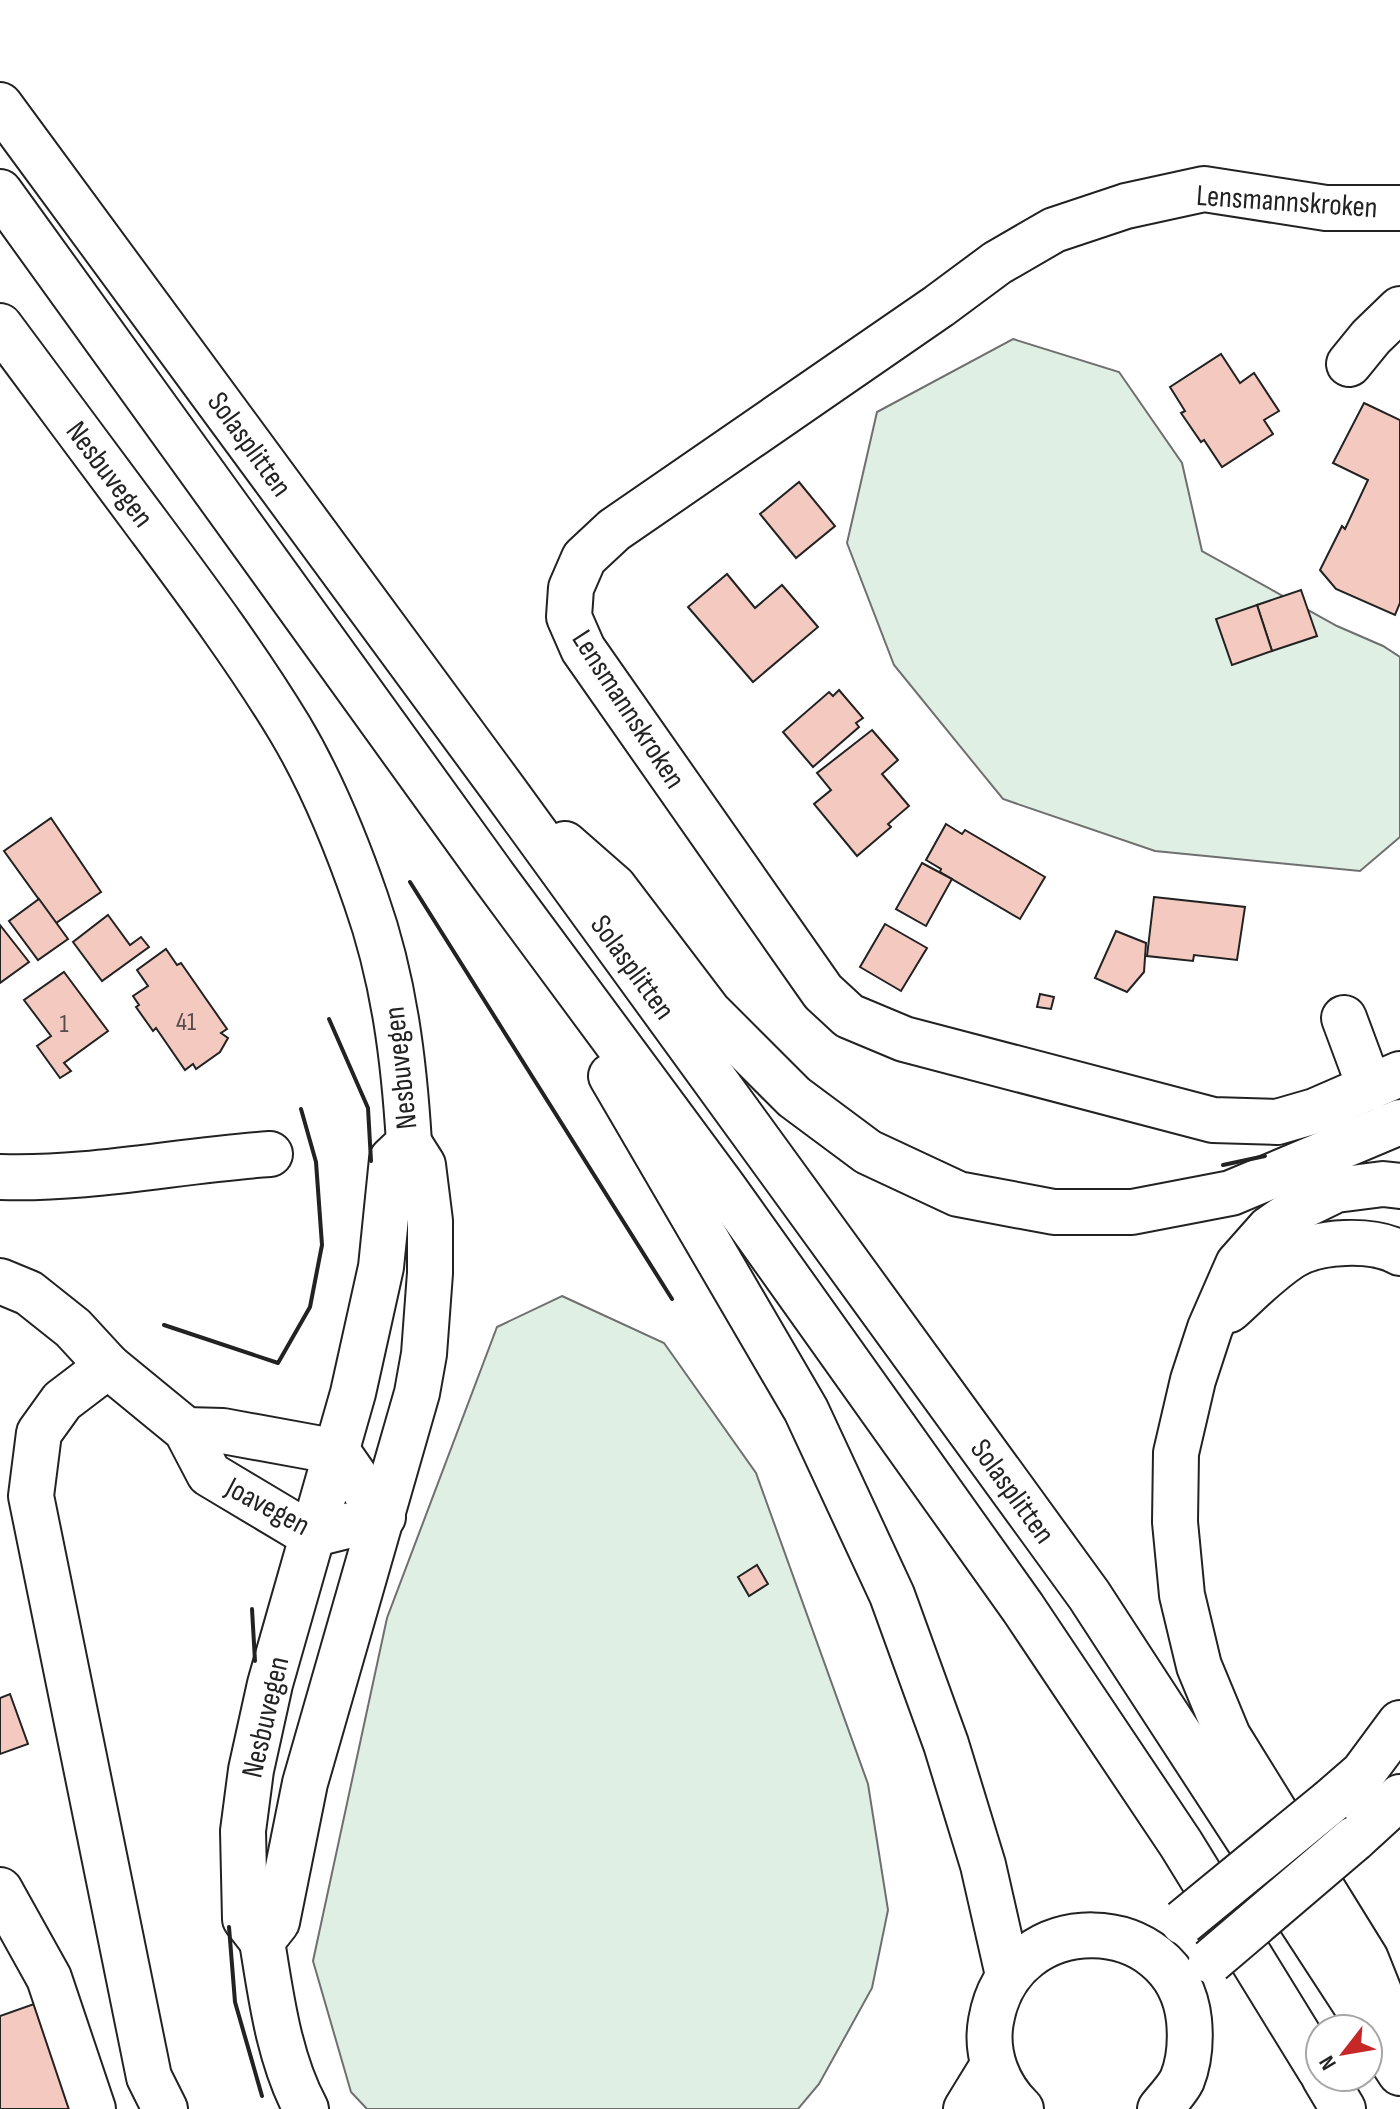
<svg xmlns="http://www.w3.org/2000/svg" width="1400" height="2109" font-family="'Sofia Sans Condensed',sans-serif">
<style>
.green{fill:#e0efe3;stroke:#6f6f6f;stroke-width:2}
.building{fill:#f3c9c0;stroke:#222;stroke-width:2}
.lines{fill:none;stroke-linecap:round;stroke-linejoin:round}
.minor-casing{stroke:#222;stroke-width:48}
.major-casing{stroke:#222;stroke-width:48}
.highway-casing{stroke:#222;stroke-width:48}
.minor{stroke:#fff;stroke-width:44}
.major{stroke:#fff;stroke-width:44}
.highway{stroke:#fff;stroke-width:44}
.major-bridge-casing{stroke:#222;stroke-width:48;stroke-linecap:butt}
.major-bridge{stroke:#fff;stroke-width:44}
.wall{stroke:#222;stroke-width:4}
.labels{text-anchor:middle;stroke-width:6;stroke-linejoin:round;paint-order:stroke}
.number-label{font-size:26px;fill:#564c4a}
.street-label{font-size:30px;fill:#222;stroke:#fff}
</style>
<rect width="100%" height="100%" fill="#fff"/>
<!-- green -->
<g class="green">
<path d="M1013,339l106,33 63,91 20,88 135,75 46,20 17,11v180l-40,34 -205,-20 -152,-52 -109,-134 -47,-122 30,-131z"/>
<path d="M562,1296l102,47 92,130 112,311 20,126 -16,78 -53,96 -21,25h-431l-16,-17 -38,-131 74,-343 110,-291z"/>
</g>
<!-- building -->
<g class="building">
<path d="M1221,354l19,29 14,-10 25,38 -15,9 9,14 -51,33 -18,-27 -3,2 -20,-29 4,-2 -15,-24z"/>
<path d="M1364,403l36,17v183l-5,12 -59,-26 -16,-19 22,-44 3,3 23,-49 -35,-17z"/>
<path d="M799,482l36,44 -39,32 -36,-44z"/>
<path d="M727,574l28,34 27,-23 36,42 -65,55 -65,-75z"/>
<path d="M1301,590l16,46 -45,15 -15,-46z"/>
<path d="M1257,605l15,46 -40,14 -16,-46z"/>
<path d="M839,690l24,28 -7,5 3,4 -46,40 -30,-35 46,-40 4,4z"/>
<path d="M872,730l26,30 -16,14 27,32 -21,18 3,3 -34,29 -43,-52 17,-14 -14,-17z"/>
<path d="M51,818l50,74 -45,31 -52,-72z"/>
<path d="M946,824l16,10 3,-4 80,47 -25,42 -80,-47 1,-3 -15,-9z"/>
<path d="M922,863l30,16 -26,47 -30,-17z"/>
<path d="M1154,897l91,10 -8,53 -43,-5 -1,6 -46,-5z"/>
<path d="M39,899l29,40 -30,21 -29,-39z"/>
<path d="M108,915l22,30 11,-8 8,10 -47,34 -29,-39z"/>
<path d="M885,924l42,24 -26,43 -41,-24z"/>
<path d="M0,925l29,37 -29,21z"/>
<path d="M1116,931l30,12 -2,29 -17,20 -32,-14z"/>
<path d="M166,949l11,16 4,-2 46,66 -6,4 7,5 -8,14 -24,17 -3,-5 -8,6 -29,-42 -3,3 -17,-24 3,-2 -6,-9 15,-10 -11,-16z"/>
<path d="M64,972l44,59 -44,32 7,8 -11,7 -23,-32 14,-10 -27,-36z"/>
<path d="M1040,994l14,3 -3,12 -14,-2z"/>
<path d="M757,1565l11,19 -19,12 -11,-19z"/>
<path d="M10,1694l18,50 -28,10v-56z"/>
<path d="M34,2004l37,105h-71v-93z"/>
</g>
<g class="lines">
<defs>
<g id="minor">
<path d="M1400,208h-74l-122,-19 -78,17 -72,24 -57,33 -58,43 -325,224 -30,28 -13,30 -2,29 14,32 240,343 26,24 55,23 309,81 64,2 38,-11 85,-37"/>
<path d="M1349,364l22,-27 29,-28"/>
<path d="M1344,1018l26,70"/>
<path d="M0,1177c90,3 180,-17 270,-23"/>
<path d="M0,1281l29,12 44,35 35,38 78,64 23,44 102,61 72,-18 -45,-65 -115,-21 -37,-1"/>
<path d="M108,1366l-46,35 -23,32 -8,63 118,581 16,32"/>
<path d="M0,1890l49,88 44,131"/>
</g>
<g id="major">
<path d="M0,326c49,66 99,133 148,199 49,66 99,133 142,204 31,52 56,113 76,171 28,79 38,160 43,243l-17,16 -11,108 -28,126 -83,291 -19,86 -8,61 2,88 17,22"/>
<path d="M1332,1800l31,-27 37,-50"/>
<path d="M1354,1839l46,-42"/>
<path d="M306,2109c-27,-50 -35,-112 -44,-168l15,-19 28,-139 112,-390 7,-39 6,-81v-52l-7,-56 -14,-22"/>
<path d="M966,2109l27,-44"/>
<path d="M1021,2109c-23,-22 -36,-55 -30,-88 20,-117 186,-111 198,-1 2,21 1,40 -7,60 -5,10 -15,20 -22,29"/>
</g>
<g id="highway">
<path d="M0,105l504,685 585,805 311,478"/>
<path d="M0,192l494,685 230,311 299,420 158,236 139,226"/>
<path d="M565,844l49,43 95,125 85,85 74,55 90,42 96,18h78l99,-19 169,-71"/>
<path d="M611,1076l195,334 86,185 54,149 37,121 25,110"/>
<path d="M1229,1310c20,-18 39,-38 62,-53 26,-17 82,-19 109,-4"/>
<path d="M1395,2032l-29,-73 -138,-223 -29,-70 -17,-71 -7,-73 1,-69 17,-73 17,-52 28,-64 31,-35 30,-21 37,-18 47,-6 17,2"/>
<path d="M1324,2077l19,32"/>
</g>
</defs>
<!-- minor casing -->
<use href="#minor" class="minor-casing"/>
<!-- major casing -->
<use href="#major" class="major-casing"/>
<!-- highway casing -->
<use href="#highway" class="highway-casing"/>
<!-- minor -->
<use href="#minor" class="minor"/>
<!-- major -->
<use href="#major" class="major"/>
<!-- highway -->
<use href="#highway" class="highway"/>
<defs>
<g id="major-bridge">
<path d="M1183,1922l149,-122"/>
<path d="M1211,1961l143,-122"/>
</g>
</defs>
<!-- major-bridge casing -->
<use href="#major-bridge" class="major-bridge-casing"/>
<!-- major-bridge -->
<use href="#major-bridge" class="major-bridge"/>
<!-- wall -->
<g class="wall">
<path d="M410,882l262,417"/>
<path d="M329,1019l39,89 3,53"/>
<path d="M1223,1165l42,-9"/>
<path d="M164,1325l114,38 32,-56 12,-62 -6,-83 -15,-53"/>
<path d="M252,1609l3,52"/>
<path d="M229,1927l6,75 27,94"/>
</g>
</g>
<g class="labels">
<!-- number labels -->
<g class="number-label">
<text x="186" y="1030">41</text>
<text x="64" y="1032">1</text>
</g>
<!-- street labels -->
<g class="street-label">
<text transform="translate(1287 201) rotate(4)" y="10">Lensmannskroken</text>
<text transform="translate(250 444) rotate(54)" y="10">Solasplitten</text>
<text transform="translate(110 474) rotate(53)" y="10">Nesbuvegen</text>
<text transform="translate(629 709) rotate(57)" y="10">Lensmannskroken</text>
<text transform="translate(633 967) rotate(54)" y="10">Solasplitten</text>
<text transform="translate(400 1068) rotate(-96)" y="10">Nesbuvegen</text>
<text transform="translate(1013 1491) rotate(54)" y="10">Solasplitten</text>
<text transform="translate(268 1506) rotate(28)" y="10">Joavegen</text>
<text transform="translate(265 1717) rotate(-77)" y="10">Nesbuvegen</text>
</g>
</g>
<!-- north arrow -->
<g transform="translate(1344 2053) rotate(239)"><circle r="38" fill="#ffffff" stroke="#a7a7a7" stroke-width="2"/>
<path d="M0-6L14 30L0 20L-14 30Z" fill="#c62828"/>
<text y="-12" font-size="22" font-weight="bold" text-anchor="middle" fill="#222222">N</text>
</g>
</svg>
